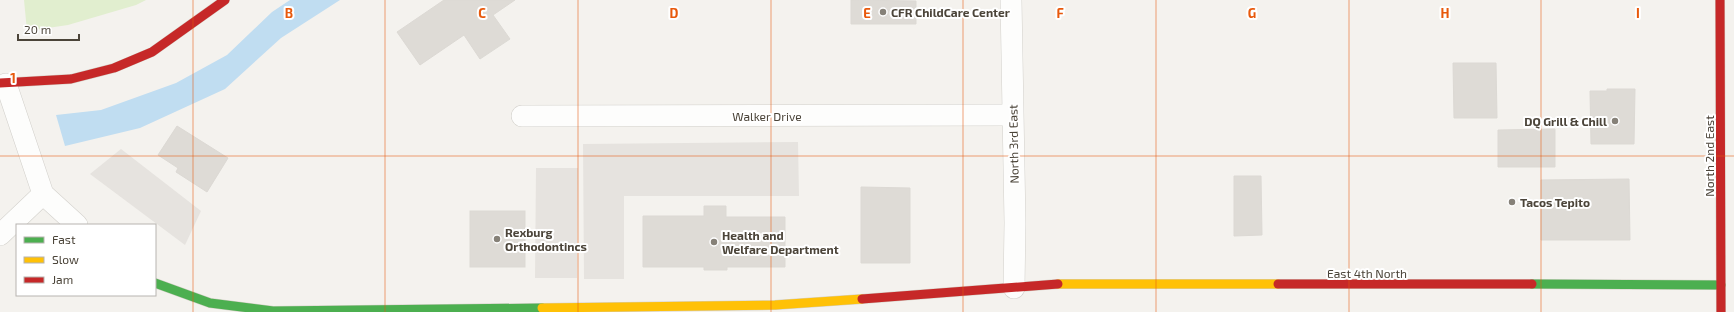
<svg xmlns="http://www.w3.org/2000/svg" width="1734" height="312" viewBox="0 0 1734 312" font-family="'Exo 2',sans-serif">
	<rect width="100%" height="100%" fill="#f4f2ee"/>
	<!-- green -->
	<polygon fill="#e1eecf" points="24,0 146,0 136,5 68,25 27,31"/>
	<!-- parking -->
	<g fill="#e6e3df">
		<polygon points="798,142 799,196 624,196 624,279 584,279 583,144"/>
		<polygon points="121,149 201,211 185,245 90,174"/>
		<polygon points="536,168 578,168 577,278 535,278"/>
	</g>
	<!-- water -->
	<polygon fill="#c0ddf1" points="290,0 340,0 281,38 225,89 140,128 65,146 56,115 101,110 176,83 227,55 272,12"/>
	<!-- building -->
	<g fill="#dedbd6" stroke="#dcd9d4">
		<polygon points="444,0 515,0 493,15 510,39 480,59 464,35 420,65 397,32"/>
		<polygon points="851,0 916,1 916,24 851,24"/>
		<polygon points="1453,63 1496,63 1497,118 1454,118"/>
		<polygon points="1607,89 1635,89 1634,144 1591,144 1590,91 1607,91"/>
		<polygon points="177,126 228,158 207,192 176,172 178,168 158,155"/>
		<polygon points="1555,129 1555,167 1498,167 1498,130"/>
		<polygon points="1234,176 1261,176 1262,235 1234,236"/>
		<polygon points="1629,179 1630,240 1541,240 1541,180"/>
		<polygon points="861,187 910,188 910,263 861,263"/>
		<polygon points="704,206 726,206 726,217 785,217 785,267 727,267 727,270 704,270 704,267 643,267 643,216 704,216"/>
		<rect x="470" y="211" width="55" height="56"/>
	</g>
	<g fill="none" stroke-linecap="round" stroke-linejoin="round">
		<!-- street casing -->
		<g stroke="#d2d0cb" stroke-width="22">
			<g id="street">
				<polyline points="1011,0 1015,223 1014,288"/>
				<polyline points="6,84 43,194 77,225"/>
				<polyline points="522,116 1012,115"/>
				<polyline points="0,235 43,194"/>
			</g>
		</g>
		<!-- fast casing -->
		<g stroke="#d3cfc5" stroke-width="10">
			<g id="fast">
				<polyline points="155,283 210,303 273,311 542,308"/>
				<polyline points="1532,284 1721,285"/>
			</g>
		</g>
		<!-- slow casing -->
		<g stroke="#d3cfc5" stroke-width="10">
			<g id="slow">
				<polyline points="1058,284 1278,284"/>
				<polyline points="542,308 775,305 862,299"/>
			</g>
		</g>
		<!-- jam casing -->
		<g stroke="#d3cfc5" stroke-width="10">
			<g id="jam">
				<polyline points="1720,0 1721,312"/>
				<polyline points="0,83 71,79 114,68 152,52 225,0"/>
				<polyline points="1278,284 1532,284"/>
				<polyline points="862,299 1058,284"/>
			</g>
		</g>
		<!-- street -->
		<use href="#street" stroke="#fdfdfc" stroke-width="21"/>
		<!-- fast -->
		<use href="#fast" stroke="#4caf50" stroke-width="9"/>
		<!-- slow -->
		<use href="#slow" stroke="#ffc107" stroke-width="9"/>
		<!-- jam -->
		<use href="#jam" stroke="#c62828" stroke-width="9"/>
	</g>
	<!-- grid -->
	<path fill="none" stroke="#e8590c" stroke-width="1" stroke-opacity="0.55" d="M193 0V312M385 0V312M578 0V312M771 0V312M963 0V312M1156 0V312M1349 0V312M1541 0V312M0 156H1734"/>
	<!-- markers -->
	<g fill="#868178" stroke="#fff" stroke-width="1.5">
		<circle cx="883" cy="12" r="4"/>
		<circle cx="1615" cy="121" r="4"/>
		<circle cx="1512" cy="202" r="4"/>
		<circle cx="497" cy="239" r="4"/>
		<circle cx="714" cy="242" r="4"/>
	</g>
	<g text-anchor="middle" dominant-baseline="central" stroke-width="4" stroke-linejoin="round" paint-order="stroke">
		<!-- poi labels -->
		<g font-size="12" font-weight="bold" fill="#4b4439" stroke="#fff" text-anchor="start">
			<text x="891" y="12">CFR ChildCare Center</text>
			<text x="1607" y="121" text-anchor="end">DQ Grill &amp; Chill</text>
			<text x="1520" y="202">Tacos Tepito</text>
			<text x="505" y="232">Rexburg<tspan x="505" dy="14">Orthodontincs</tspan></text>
			<text x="722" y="235">Health and<tspan x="722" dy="14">Welfare Department</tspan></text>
		</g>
		<!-- street labels -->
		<g font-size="12" fill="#4b4439" stroke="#fff">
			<text x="767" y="116">Walker Drive</text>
			<text transform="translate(1013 144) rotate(-91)">North 3rd East</text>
			<text transform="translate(1709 156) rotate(-90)">North 2nd East</text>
			<text x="1367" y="273">East 4th North</text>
		</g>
	</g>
	<g font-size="13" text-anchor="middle" font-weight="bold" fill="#e8590c" stroke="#fff" stroke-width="4" stroke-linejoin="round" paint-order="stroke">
		<text x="289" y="18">B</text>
		<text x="482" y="18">C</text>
		<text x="674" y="18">D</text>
		<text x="867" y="18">E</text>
		<text x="1060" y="18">F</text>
		<text x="1252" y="18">G</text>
		<text x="1445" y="18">H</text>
		<text x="1638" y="18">I</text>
		<text x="13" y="83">1</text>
	</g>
	<!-- legend -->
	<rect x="16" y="224" width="140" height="72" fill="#ffffff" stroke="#b7b4b0"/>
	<rect x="24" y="237" width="20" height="6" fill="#4caf50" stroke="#b7b4b0"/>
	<text x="52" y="244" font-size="12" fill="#4b4439">Fast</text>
	<rect x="24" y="257" width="20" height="6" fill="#ffc107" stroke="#b7b4b0"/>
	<text x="52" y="264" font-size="12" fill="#4b4439">Slow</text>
	<rect x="24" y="277" width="20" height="6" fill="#c62828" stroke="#b7b4b0"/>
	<text x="52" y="284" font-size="12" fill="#4b4439">Jam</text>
	<!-- scale -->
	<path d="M18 34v6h61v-6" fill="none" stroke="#4b4439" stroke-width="2"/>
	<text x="24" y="34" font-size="12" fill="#4b4439" stroke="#ffffff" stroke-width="3" paint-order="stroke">20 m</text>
</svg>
